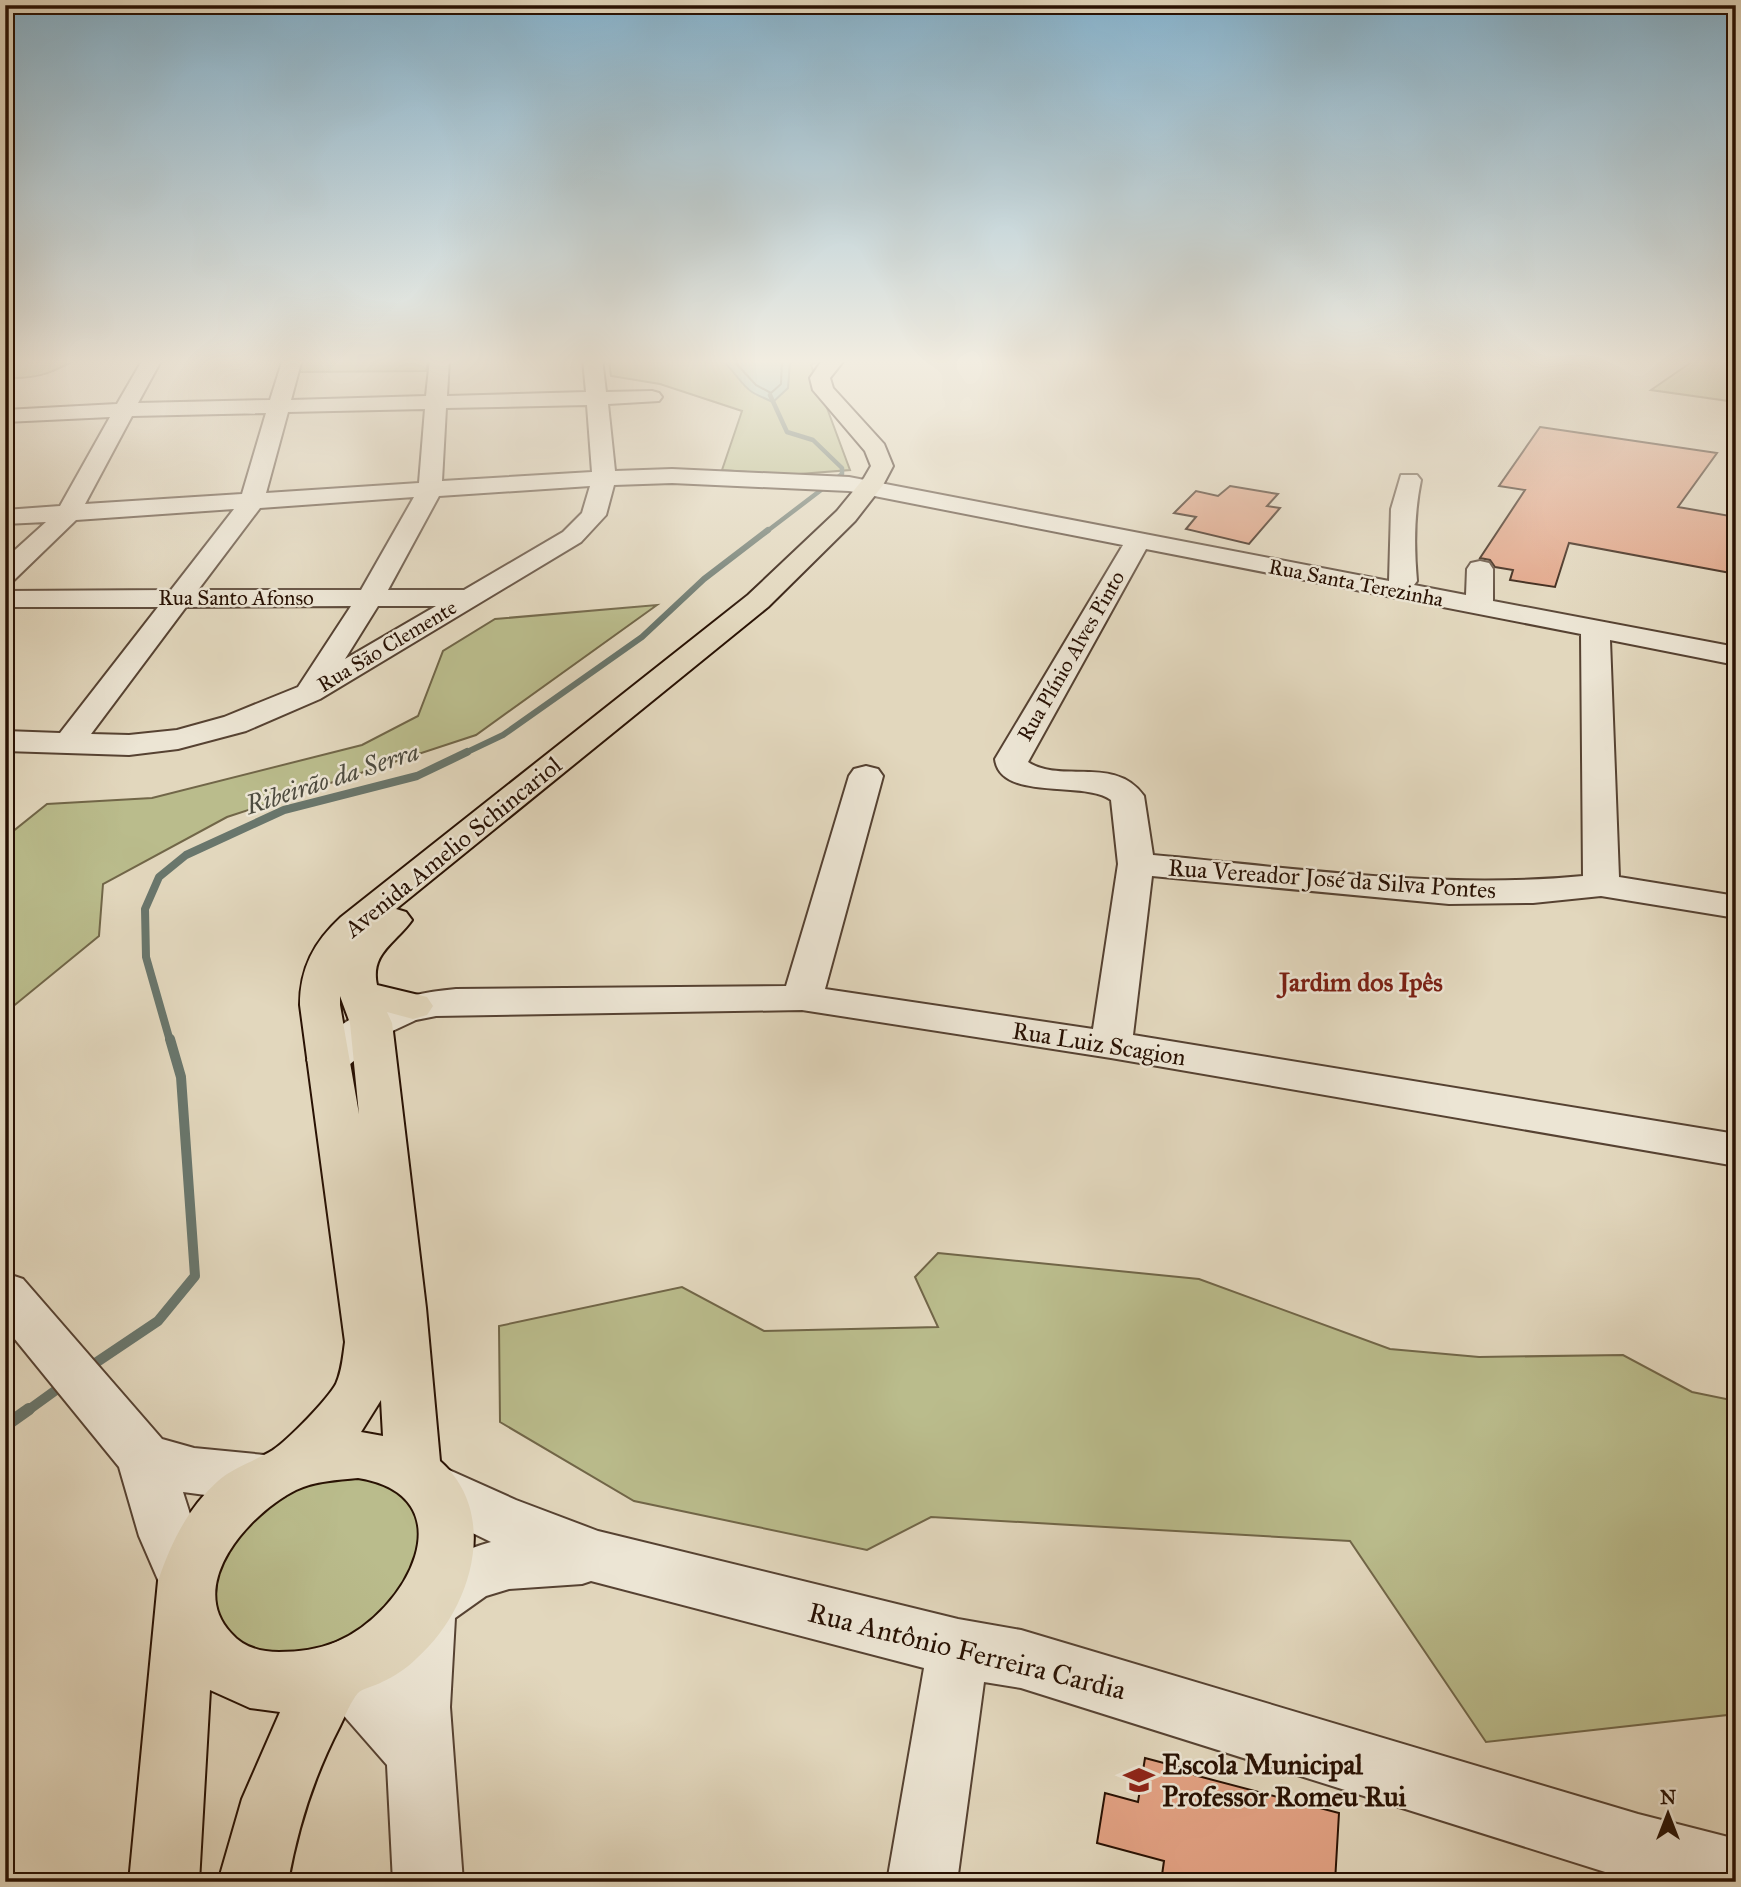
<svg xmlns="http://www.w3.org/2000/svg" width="1741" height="1887" viewBox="0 0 1741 1887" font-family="'IM FELL Great Primer',serif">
	<rect width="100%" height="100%" fill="#e2d7bd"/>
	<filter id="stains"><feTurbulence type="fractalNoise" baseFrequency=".00286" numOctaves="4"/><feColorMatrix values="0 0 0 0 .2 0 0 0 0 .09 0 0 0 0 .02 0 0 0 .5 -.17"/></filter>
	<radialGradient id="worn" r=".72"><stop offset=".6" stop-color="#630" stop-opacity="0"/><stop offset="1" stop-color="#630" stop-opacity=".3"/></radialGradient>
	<!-- green -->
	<g fill="#babc8c" stroke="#716648" stroke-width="2">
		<path d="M5 359H77C53 372 41 378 13 378L7 369 5 370Z"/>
		<polygon points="301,359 429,359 426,371 296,372"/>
		<polygon points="609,359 820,359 811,365 850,470 786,475 722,470 742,411 660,384 611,376"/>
		<polygon points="1696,359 1736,359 1736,402 1651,390"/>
		<polygon points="657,605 476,735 227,817 103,884 99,936 5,1013 5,834 12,832 47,804 152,798 362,745 418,716 443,651 495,619"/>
		<polygon points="938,1253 1199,1279 1390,1349 1479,1357 1623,1355 1692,1392 1736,1401 1736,1714 1486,1742 1350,1541 931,1517 867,1550 634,1501 500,1422 499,1326 682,1287 764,1331 938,1327 915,1277"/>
		<polygon points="348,1473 390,1485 418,1513 423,1533 402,1600 335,1651 255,1656 218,1631 209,1568 274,1492"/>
	</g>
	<!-- water -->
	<path fill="#95bab2" stroke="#69766c" stroke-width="2" d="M720 359H782L790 362 788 388 773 402C767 399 758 396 752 392 739 383 733 368 720 359Z"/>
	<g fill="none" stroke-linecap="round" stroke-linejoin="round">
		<!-- shore -->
		<polyline stroke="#5e665a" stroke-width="2" points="732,359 756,385 771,393 781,384 782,359"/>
		<!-- stream-far4 -->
		<polyline stroke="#69766c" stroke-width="4.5" points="766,532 842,474 842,468 813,440 787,432 770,395"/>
		<!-- stream-far3 -->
		<polyline stroke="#69766c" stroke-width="6" points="463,754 503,735 642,637 704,579 768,530"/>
		<!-- stream-far2 -->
		<polyline stroke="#69766c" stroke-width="8" points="170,1041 146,957 145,909 159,877 186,855 284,810 417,776 467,752"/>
		<!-- stream-far1 -->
		<g stroke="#69766c" stroke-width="10">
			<polyline points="88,1368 158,1321 195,1276 181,1077 170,1039"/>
			<polyline points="27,1411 63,1385"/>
		</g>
		<!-- stream -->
		<polyline stroke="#69766c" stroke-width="12" points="5,1426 29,1409"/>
	</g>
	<!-- building -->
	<g fill="#e3a284" stroke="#281103" stroke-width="2">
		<polygon points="1540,427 1717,453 1678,507 1736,517 1736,574 1569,543 1555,587 1510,580 1513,570 1495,567 1490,560 1480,558 1525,490 1499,486"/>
		<polygon points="1230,486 1278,494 1267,506 1280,508 1249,544 1186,529 1196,517 1174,513 1196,491 1218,496"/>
		<polygon points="1145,1758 1194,1771 1194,1775 1339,1813 1335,1882 1161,1882 1164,1861 1097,1843 1105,1793 1138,1802"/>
	</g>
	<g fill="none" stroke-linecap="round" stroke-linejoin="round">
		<!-- minor casing -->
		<g stroke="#564232" stroke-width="4">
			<g id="minor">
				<path d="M143 359H162L138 403 270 400 283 359H302L291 400 426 396 430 359H449L447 396 586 392 583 359H602L606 392 652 391 659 393 662 397 659 401 608 404 615 471 672 469 849 477 1389 581 1391 509 1401 475H1417L1421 480C1414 514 1414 546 1417 581L1414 585 1466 595 1467 569 1471 563 1480 561 1489 563 1493 569V601L1736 647V665L1610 640 1619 877 1736 896V918L1601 896 1533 903 1449 904 1152 876 1133 1035 1736 1134V1166L1111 1058 802 1010 436 1016 416 1020 386 1034 343 1070 328 1074 313 1070 307 1060C338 1011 402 994 456 989L786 986 849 776 854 769 866 766 878 769 883 776 825 989 1093 1029 1118 864 1111 800C1085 780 1000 802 995 759L1123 545 849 491 672 483 614 485 606 515 581 542 320 699 246 731 178 749 129 755 5 751V731L60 733 158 607H5V591L171 590 234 509 76 520 14 580 5 582V559L46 522 5 524V510L60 506 110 417 5 422V410L117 404ZM587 405 592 472 442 481 446 408ZM425 409 419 483 266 493 288 412ZM266 413 242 494 85 504 132 416ZM590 486 582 513 563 532 464 590H388L439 496ZM414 497 361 590H198L260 508ZM1146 549 1581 634 1583 876C1439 890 1295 868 1153 855L1144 796C1116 755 1061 784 1028 762ZM351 606 298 687 224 717 177 730 129 735 91 734 186 607ZM378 606H436L345 659Z"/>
				<polygon points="5,1273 23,1279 162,1439 194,1448 265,1455 285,1462 293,1479 285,1496 265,1503 183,1492 197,1536 216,1577 207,1596 186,1604 165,1596 139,1536 119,1467 5,1327"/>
				<path d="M429 1461 516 1500 598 1531 958 1619 1021 1630 1638 1814 1736 1839V1882H1637L1021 1688 984 1682 957 1882H887L924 1668 591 1581 582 1584 509 1589 486 1596 455 1618 450 1707 463 1882H393L387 1765 331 1701 322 1690 313 1669 322 1648 344 1639 366 1648 388 1673C390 1646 390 1612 404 1587 416 1567 470 1548 491 1542L409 1502 401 1485 409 1468Z"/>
			</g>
		</g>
		<!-- major casing -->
		<g stroke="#281103" stroke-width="4">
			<path id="major" d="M823 359H845L830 378 833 388 884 444 893 466 883 485 855 521 768 607 396 909 406 912 412 920C396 943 370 953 377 985L427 997 433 1006 427 1015 413 1019 387 1012 392 1023 426 1308 440 1461C501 1514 471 1611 417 1658 407 1668 395 1676 382 1682 375 1686 363 1688 358 1693 351 1701 345 1716 340 1726 314 1776 298 1826 288 1882H218L242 1799 280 1712 250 1708 210 1690 199 1882H129L158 1581C171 1543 187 1509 218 1481 234 1467 255 1461 273 1450 289 1439 327 1400 336 1384 342 1371 343 1356 345 1342L300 1005C300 968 314 942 341 917L748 595 837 511 864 478 871 466 865 451 813 390 810 378ZM340 996 350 1023 359 1114 340 1005ZM381 1400 383 1436 361 1432ZM358 1478C469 1496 407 1613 336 1642 319 1649 298 1652 279 1652 260 1652 243 1647 231 1633 185 1584 250 1513 296 1490 315 1481 337 1480 358 1478Z"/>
		</g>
		<!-- minor -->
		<use href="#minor" fill="#ece5d4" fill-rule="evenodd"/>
		<!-- major -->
		<use href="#major" fill="#e2d7bd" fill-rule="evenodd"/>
	</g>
	<!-- sky -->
	<linearGradient id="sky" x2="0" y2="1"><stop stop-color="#87b6d2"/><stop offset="0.58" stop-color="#f2ede1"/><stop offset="1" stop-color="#f2ede1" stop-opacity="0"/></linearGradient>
	<rect width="1741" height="623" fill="url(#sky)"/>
	<!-- icons -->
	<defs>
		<g id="school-bare" transform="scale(2.415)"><path d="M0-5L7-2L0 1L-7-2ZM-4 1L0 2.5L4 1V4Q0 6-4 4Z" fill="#8f2418" stroke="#ece5d4" stroke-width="2.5" paint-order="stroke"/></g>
	</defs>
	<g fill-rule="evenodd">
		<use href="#school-bare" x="1139" y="1780"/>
	</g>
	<g text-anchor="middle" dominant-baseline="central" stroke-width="5" stroke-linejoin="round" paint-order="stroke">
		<!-- far-street labels -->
		<g font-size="21" fill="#281103" stroke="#ece5d4">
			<text transform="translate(1356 583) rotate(11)">Rua Santa Terezinha</text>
			<text x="236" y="598">Rua Santo Afonso</text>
			<text transform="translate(387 646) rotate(-31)">Rua São Clemente</text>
			<text transform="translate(1071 656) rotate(-60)">Rua Plínio Alves Pinto</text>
		</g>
		<!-- street labels -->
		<g font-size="24" fill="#281103" stroke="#ece5d4">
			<text transform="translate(453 847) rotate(-39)">Avenida Amelio Schincariol</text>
			<text transform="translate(1332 879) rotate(4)">Rua Vereador José da Silva Pontes</text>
			<text transform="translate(1099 1044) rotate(9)">Rua Luiz Scagion</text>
		</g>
		<!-- water labels -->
		<g font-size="26" font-style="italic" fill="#4e4c40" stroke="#ece5d4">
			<text transform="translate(332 778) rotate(-18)">Ribeirão da Serra</text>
		</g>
		<!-- neighbourhood labels -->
		<g font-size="26" font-weight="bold" fill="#7a1f14" stroke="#ece5d4">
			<text x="1361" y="982">Jardim dos Ipês</text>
		</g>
		<!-- near-street labels -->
		<g font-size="28" fill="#281103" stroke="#ece5d4">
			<text transform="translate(967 1651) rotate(14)">Rua Antônio Ferreira Cardia</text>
		</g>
		<!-- near-poi labels -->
		<g font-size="28" font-weight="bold" fill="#281103" stroke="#ece5d4" text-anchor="start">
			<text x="1162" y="1764">Escola Municipal<tspan x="1162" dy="32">Professor Romeu Rui</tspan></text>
		</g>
	</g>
	<!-- margin -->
	<rect width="1741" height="1887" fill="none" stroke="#e2d7bd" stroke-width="28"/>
	<rect x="7" y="7" width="1727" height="1873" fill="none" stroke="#281103" stroke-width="3.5"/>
	<rect x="14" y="14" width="1713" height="1859" fill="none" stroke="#281103" stroke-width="2"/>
	<!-- north arrow -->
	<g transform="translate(1668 1814)" stroke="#ece5d4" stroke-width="5" paint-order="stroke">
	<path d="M0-5L12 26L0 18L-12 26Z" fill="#281103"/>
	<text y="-10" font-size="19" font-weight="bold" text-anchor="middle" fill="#281103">N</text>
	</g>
	<rect width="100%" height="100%" filter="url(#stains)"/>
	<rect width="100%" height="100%" fill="url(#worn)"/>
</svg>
